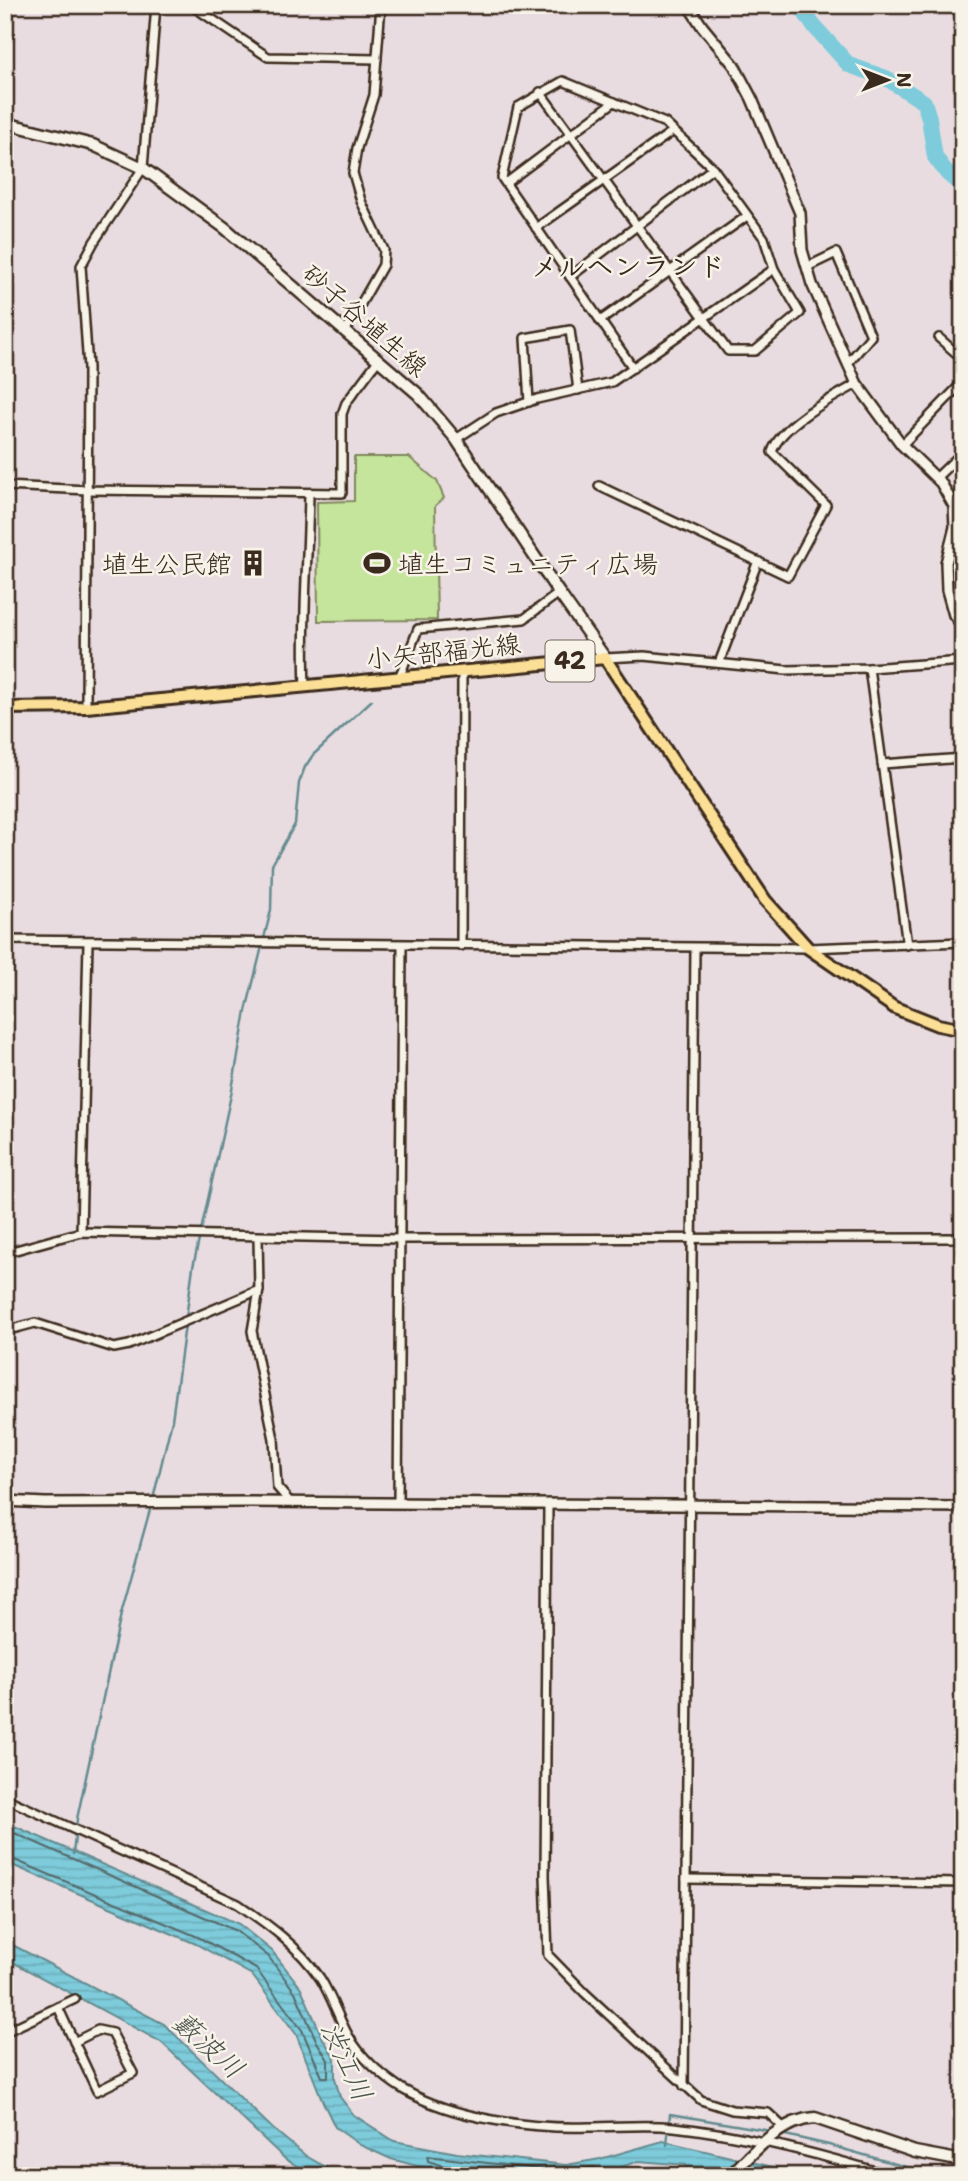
<svg xmlns="http://www.w3.org/2000/svg" width="968" height="2181" viewBox="0 0 968 2181" font-family="'Shantell Sans','Klee One',sans-serif">
	<defs>
		<pattern id="water-rules" width="6" height="5" patternUnits="userSpaceOnUse" patternTransform="scale(1.75)"><rect width="6" height="5" fill="#7dcbdb"/><path d="M0 2.5h6" fill="none" stroke="#6daebc"/></pattern>
	</defs>
	<rect width="100%" height="100%" fill="#e9dce0"/>
	<filter id="ink" filterUnits="userSpaceOnUse"><feTurbulence type="fractalNoise" baseFrequency=".0143" numOctaves="2"/><feDisplacementMap in="SourceGraphic" scale="14" xChannelSelector="R" yChannelSelector="G"/><feConvolveMatrix kernelMatrix="1 2 1 2 8 2 1 2 1" color-interpolation-filters="sRGB"/></filter>
	<g filter="url(#ink)">
		<!-- pitch -->
		<polygon fill="#c5e49c" stroke="#80875d" stroke-width="2" points="354,457 409,457 437,481 444,498 435,506 437,620 318,621 317,502 354,501"/>
		<!-- water -->
		<g fill="url(#water-rules)" stroke="#638b8f" stroke-width="2">
			<polygon points="5,1822 239,1924 272,1951 301,1988 323,2039 335,2058 335,2078 340,2097 354,2115 394,2141 457,2153 566,2165 600,2159 663,2141 811,2176 686,2176 686,2165 639,2161 594,2176 455,2176 391,2159 360,2145 335,2127 323,2102 296,2034 252,1975 196,1944 5,1862"/>
			<polygon points="5,1941 164,2024 273,2129 306,2156 341,2176 314,2176 285,2159 161,2042 5,1958"/>
		</g>
		<g fill="none" stroke-linecap="round" stroke-linejoin="round">
			<!-- shore -->
			<g stroke="#556a6a" stroke-width="2">
				<polyline points="5,1829 236,1931 268,1956 295,1992 317,2042 328,2060 328,2077 322,2077 302,2030 256,1969 198,1937 5,1856"/>
				<polyline points="451,2176 448,2167 428,2161 427,2156 566,2172 594,2167 597,2170 597,2176"/>
			</g>
			<!-- stream -->
			<g stroke="#638b8f" stroke-width="2.5">
				<polyline points="153,1499 172,1420 193,1267 231,1095 246,1011 271,910 272,865 295,824 299,783 305,767 313,755 372,700"/>
				<polyline points="73,1854 77,1819 121,1614 151,1506"/>
				<polyline points="781,2134 829,2145 938,2176"/>
				<polyline points="667,2145 670,2114 771,2131"/>
			</g>
			<!-- river -->
			<polyline stroke="#7dcbdb" stroke-width="16" points="800,5 813,25 849,65 886,78 924,102 929,118 935,157 947,173 963,187"/>
			<!-- minor casing -->
			<g stroke="#3b2a1e" stroke-width="12">
				<g id="minor">
					<polyline points="191,5 268,57 377,59"/>
					<polyline points="540,92 728,351 755,351 800,313 774,269 764,238 713,168 665,123 563,81 518,107 502,178 633,368"/>
					<polyline points="506,183 614,102"/>
					<polyline points="536,228 673,131"/>
					<polyline points="807,267 836,253 871,336 848,363"/>
					<polyline points="570,277 713,168"/>
					<polyline points="600,321 747,216"/>
					<polyline points="346,330 383,265 384,250 361,201 353,173 357,148 374,95 381,5"/>
					<polyline points="939,338 963,359"/>
					<polyline points="529,402 525,338 570,330 578,390"/>
					<polyline points="456,439 496,413 537,399 612,382 774,269"/>
					<polyline points="902,445 963,382"/>
					<polyline points="953,462 963,475"/>
					<polyline points="936,478 963,452"/>
					<polyline points="5,486 88,490 342,493 342,414 346,403 379,359"/>
					<path d="M599 486 788 576 826 505 772 452C781 424 832 398 857 384"/>
					<polyline points="605,658 644,656 786,670 869,668 963,661"/>
					<polyline points="719,663 758,561"/>
					<polyline points="869,668 907,945"/>
					<polyline points="399,678 418,629 524,619 559,593"/>
					<path d="M305 687C302 622 308 558 309 493"/>
					<polyline points="86,707 88,368 81,266 94,242 143,168 156,5"/>
					<polyline points="882,764 963,758"/>
					<polyline points="5,940 808,948 963,942"/>
					<polyline points="461,946 462,672"/>
					<polyline points="81,1232 88,942"/>
					<polyline points="258,1237 259,1290 252,1331 274,1439 277,1487 290,1502"/>
					<polyline points="5,1253 81,1232 399,1239 963,1238"/>
					<polyline points="5,1331 35,1323 114,1348 129,1345 259,1290"/>
					<polyline points="398,1503 402,946"/>
					<polyline points="548,1504 545,1876 548,1955 585,1993 701,2100 732,2110 768,2113 784,2128"/>
					<path d="M5 1798 238 1904C269 1925 298 1946 320 1978 331 1995 338 2017 348 2035 360 2057 383 2077 404 2090 454 2119 532 2129 589 2127 618 2127 645 2124 674 2127 748 2135 820 2154 891 2176"/>
					<polyline points="686,1879 963,1883"/>
					<polyline points="58,2007 97,2091 133,2073 112,2033 98,2030 74,2042"/>
					<polyline points="5,2032 75,1999"/>
					<polyline points="684,2086 695,948"/>
				</g>
			</g>
			<!-- tertiary casing -->
			<g stroke="#3b2a1e" stroke-width="14">
				<g id="tertiary">
					<polyline points="688,5 702,26 734,65 752,99 800,213 802,250 812,284 857,384 902,445 941,483 954,506 955,527 946,563 947,590 954,615 963,626"/>
					<polyline points="5,1501 45,1503 249,1502 963,1507"/>
				</g>
			</g>
			<!-- secondary casing -->
			<g stroke="#3b2a1e" stroke-width="15">
				<g id="secondary">
					<polyline points="5,123 93,145 143,168 225,228 418,394 456,439 559,593 605,658"/>
					<path d="M730 2176C754 2152 779 2120 815 2118L915 2152 963 2161"/>
				</g>
			</g>
			<!-- primary casing -->
			<g stroke="#3b2a1e" stroke-width="16">
				<polyline id="primary" points="5,708 86,707 605,658 765,900 808,948 895,1008 938,1025 963,1030"/>
			</g>
			<!-- minor -->
			<use href="#minor" stroke="#f7f3e8" stroke-width="7"/>
			<!-- tertiary -->
			<use href="#tertiary" stroke="#f7f3e8" stroke-width="9"/>
			<!-- secondary -->
			<use href="#secondary" stroke="#f7f3e8" stroke-width="10"/>
			<!-- primary -->
			<use href="#primary" stroke="#fbdf96" stroke-width="10"/>
		</g>
	</g>
	<!-- icons -->
	<defs>
		<g id="building-bare" transform="scale(2.1)"><path d="M-4-6H4V6H1V3H-1V6H-4ZM-2.5-4.3h1.7v1.8h-1.7ZM.8-4.3h1.7v1.8H.8ZM-2.5-1h1.7V.8h-1.7ZM.8-1h1.7V.8H.8Z" fill="#3b2a1e" stroke="#f7f3e8" stroke-width="2.5" paint-order="stroke"/></g>
		<g id="stadium-bare" transform="scale(2.1)"><path d="M0-5a6.5 5 0 1 0 0 10a6.5 5 0 1 0 0-10ZM-3.5-1.8h7v3.6h-7Z" fill="#3b2a1e" stroke="#f7f3e8" stroke-width="2.5" paint-order="stroke"/></g>
	</defs>
	<g fill-rule="evenodd">
		<use href="#building-bare" x="253" y="563"/>
		<use href="#stadium-bare" x="377" y="563"/>
	</g>
	<g text-anchor="middle" dominant-baseline="central" stroke-width="5" stroke-linejoin="round" paint-order="stroke">
		<!-- shield labels -->
		<rect fill="#f7f3e8" stroke="#73665b" stroke-width="2" x="545.5" y="640.5" width="49" height="41" rx="5"/>
		<g font-size="24" font-weight="bold" fill="#3b2a1e">
			<text x="570" y="661">42</text>
		</g>
		<!-- street labels -->
		<g font-size="26" fill="#3b2a1e" stroke="#f7f3e8">
			<text transform="translate(365 320) rotate(41)">砂子谷埴生線</text>
			<text transform="translate(443 651) rotate(-6)">小矢部福光線</text>
		</g>
		<!-- poi labels -->
		<g font-size="26" fill="#3b2a1e" stroke="#f7f3e8" text-anchor="end">
			<text x="232" y="563">埴生公民館</text>
			<text x="398" y="563" text-anchor="start">埴生コミュニティ広場</text>
		</g>
		<!-- neighbourhood labels -->
		<g font-size="28" font-weight="bold" fill="#3b2a1e" stroke="#f7f3e8">
			<text x="628" y="266">メルヘンランド</text>
		</g>
		<!-- water labels -->
		<g font-size="28" font-style="italic" fill="#4c524d" stroke="#f7f3e8">
			<text transform="translate(209 2045) rotate(42)">藪波川</text>
			<text transform="translate(347 2061) rotate(65)">渋江川</text>
		</g>
	</g>
	<!-- margin -->
	<rect width="968" height="2181" fill="none" stroke="#f7f3e8" stroke-width="28"/>
	<rect x="14" y="14" width="940" height="2153" fill="none" stroke="#3b2a1e" stroke-width="2.5" filter="url(#ink)"/>
	<!-- north arrow -->
	<g transform="translate(887 80) rotate(90)" stroke="#f7f3e8" stroke-width="5" paint-order="stroke">
	<path d="M0-5L12 26L0 18L-12 26Z" fill="#3b2a1e"/>
	<text y="-10" font-size="19" font-weight="bold" text-anchor="middle" fill="#3b2a1e">N</text>
	</g>
</svg>
